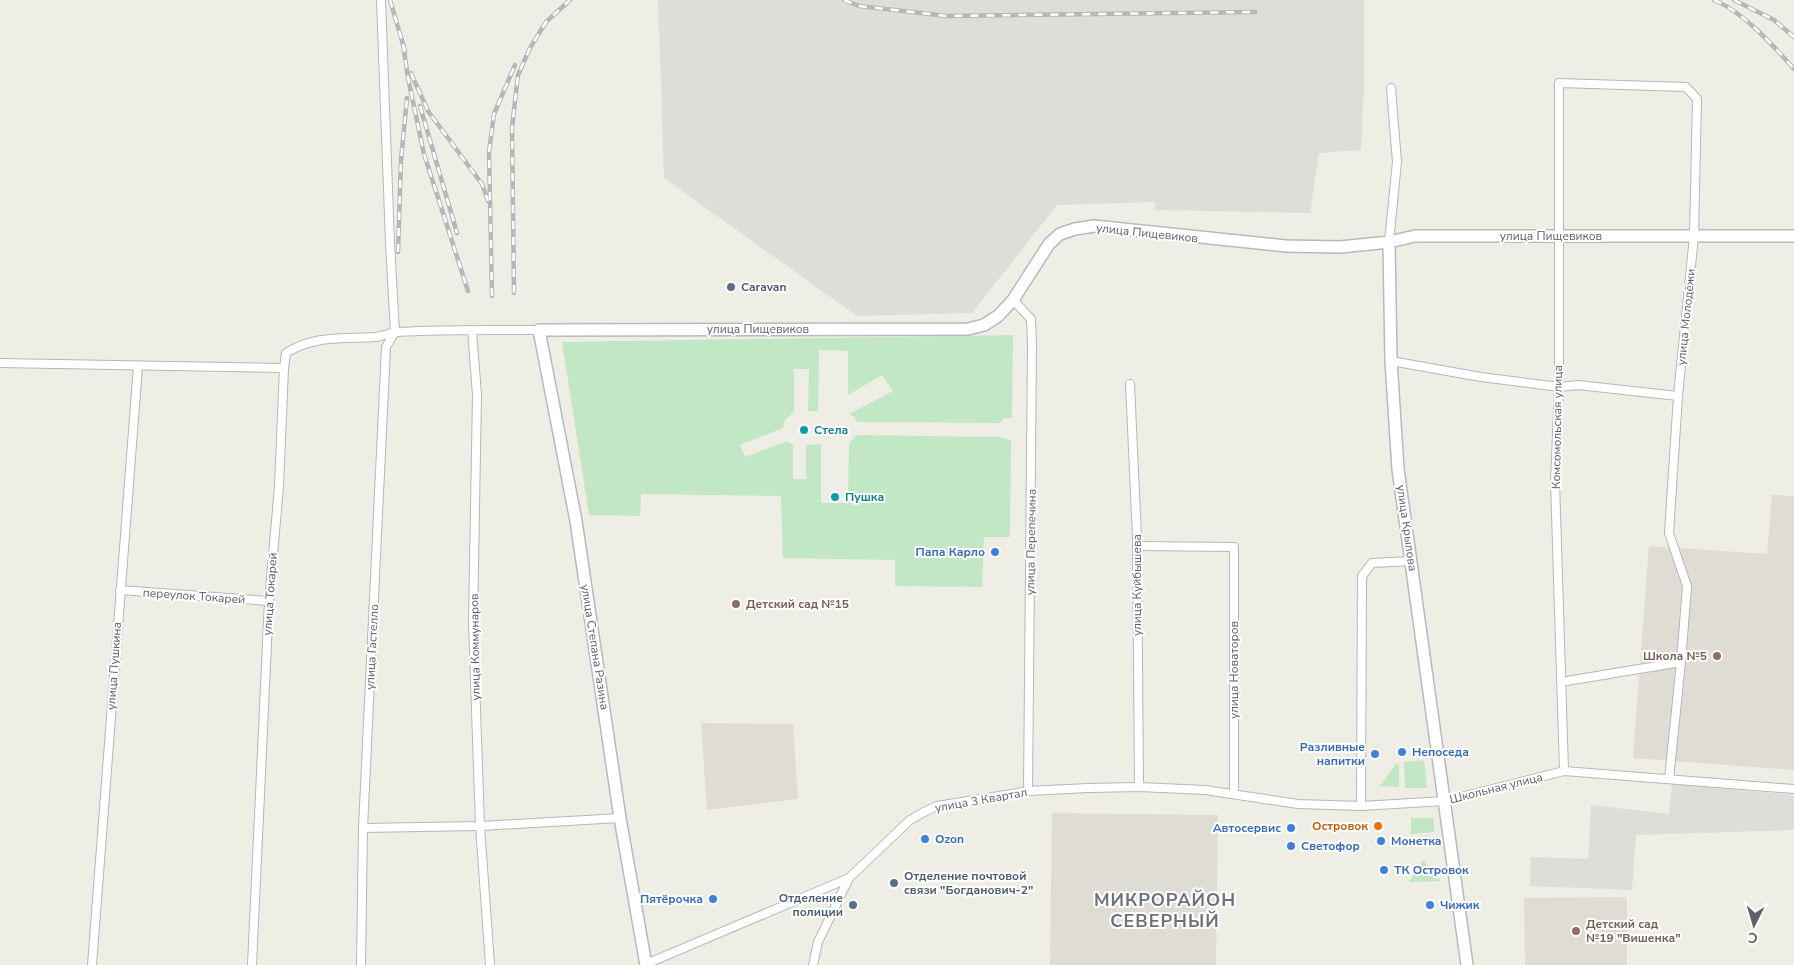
<svg xmlns="http://www.w3.org/2000/svg" width="1794" height="965" viewBox="0 0 1794 965" font-family="'Nunito Sans',sans-serif">
	<rect width="100%" height="100%" fill="#efeee5"/>
	<!-- industrial -->
	<g fill="#deddd7">
		<polygon points="658,0 1364,0 1364,88 1361,150 1319,153 1310,213 1155,210 1155,202 1057,205 972,313 857,316 664,178"/>
		<polygon points="1672,784 1794,795 1794,830 1636,835 1632,890 1530,886 1531,857 1588,859 1591,805 1669,814"/>
	</g>
	<!-- education -->
	<g fill="#dfddd3">
		<polygon points="1772,495 1794,496 1794,770 1633,758 1649,546 1767,554"/>
		<polygon points="701,723 793,724 798,799 707,810"/>
		<polygon points="1052,813 1218,815 1216,965 1050,965"/>
		<polygon points="1627,897 1627,965 1525,965 1524,898"/>
	</g>
	<!-- green -->
	<g fill="#c1e7c5">
		<polygon points="1013,335 1012,418 1004,418 1000,423 857,422 855,417 849,414 893,391 882,375 848,395 848,351 819,350 818,411 808,411 809,369 794,369 794,412 785,420 783,428 740,445 745,457 787,441 793,445 793,479 806,479 806,445 821,444 821,503 848,503 849,444 856,435 1000,437 1011,440 1010,537 984,537 982,587 895,586 895,560 783,558 781,496 641,494 640,516 589,515 562,342"/>
		<polygon points="1424,760 1427,788 1405,788 1404,762"/>
		<polygon points="1399,763 1399,787 1380,786 1395,765"/>
		<polygon points="1411,818 1434,818 1434,832 1411,834"/>
		<polygon points="1423,860 1441,881 1409,882"/>
	</g>
	<g fill="none" stroke-linecap="round" stroke-linejoin="round">
		<!-- street casing -->
		<g stroke="#b5b7bc" stroke-width="10">
			<g id="street">
				<polyline points="381,0 390,243 395,332"/>
				<polyline points="1389,242 1397,162 1391,88"/>
				<polyline points="1013,300 1031,319 1032,345 1028,791"/>
				<polyline points="472,330 477,395 473,622 480,826 490,965"/>
				<polyline points="1391,361 1481,377 1559,387 1578,385 1678,396"/>
				<polyline points="0,363 284,368 279,486 269,601 252,965"/>
				<path d="M284 368 286 353C314 335 343 339 375 337 383 336 390 333 397 332 444 329 492 330 539 330"/>
				<polyline points="1130,384 1137,537 1139,787"/>
				<polyline points="1137,546 1234,547 1234,794"/>
				<polyline points="120,590 269,601"/>
				<polyline points="1561,682 1681,662 1687,586 1669,533 1678,396 1694,236 1697,99 1686,87 1559,83 1559,387 1555,481 1564,771"/>
				<polyline points="1669,779 1681,662"/>
				<polyline points="1361,806 1362,576 1372,563 1412,561"/>
				<polyline points="363,828 480,826 620,818"/>
				<polyline points="646,964 849,878 910,820 924,812 937,806 999,796 1028,791 1088,788 1139,787 1205,790 1298,804 1361,806 1445,801 1564,771 1794,789"/>
				<polyline points="92,965 138,366"/>
				<polyline points="361,965 363,828 386,347 395,332"/>
				<polyline points="813,965 818,942 849,878"/>
			</g>
		</g>
		<!-- secondary casing -->
		<g stroke="#b6b9bf" stroke-width="14">
			<g id="secondary">
				<polyline points="1389,242 1391,361 1398,469 1467,965"/>
				<polyline points="646,965 620,818 576,521 539,330 968,329 984,325 998,316 1013,300 1049,244 1060,234 1075,229 1094,226 1286,246 1340,247 1389,242 1415,236 1794,236"/>
			</g>
		</g>
		<!-- street -->
		<use href="#street" stroke="#fff" stroke-width="8"/>
		<!-- secondary -->
		<use href="#secondary" stroke="#fff" stroke-width="11"/>
		<!-- rail casing -->
		<g stroke="#b6b7b7" stroke-width="4.5">
			<g id="rail">
				<polyline points="390,0 405,51"/>
				<polyline points="844,0 859,6 947,16 1255,12"/>
				<path d="M1714 0C1743 12 1773 45 1794 69"/>
				<polyline points="1734,0 1774,20 1794,37"/>
				<polyline points="403,44 408,78 424,154 468,291"/>
				<polyline points="411,73 428,111 482,184 488,201"/>
				<polyline points="420,106 457,233"/>
				<polyline points="398,252 401,160 407,98"/>
				<polyline points="514,293 512,128 518,75 530,48 546,22 570,0"/>
				<polyline points="492,296 489,152 494,114 515,65"/>
			</g>
		</g>
		<!-- rail -->
		<use href="#rail" stroke="#fff" stroke-width="2.5" stroke-dasharray="8" stroke-linecap="butt"/>
	</g>
	<!-- markers -->
	<g fill="#5c6f8a" stroke="#fff" stroke-width="2">
		<circle cx="731" cy="287" r="5"/>
		<circle cx="894" cy="883" r="5"/>
		<circle cx="853" cy="905" r="5"/>
	</g>
	<g fill="#0f9aa8" stroke="#fff" stroke-width="2">
		<circle cx="804" cy="430" r="5"/>
		<circle cx="835" cy="497" r="5"/>
	</g>
	<g fill="#3f7fe0" stroke="#fff" stroke-width="2">
		<circle cx="995" cy="552" r="5"/>
		<circle cx="1402" cy="752" r="5"/>
		<circle cx="1375" cy="754" r="5"/>
		<circle cx="1291" cy="828" r="5"/>
		<circle cx="925" cy="839" r="5"/>
		<circle cx="1381" cy="841" r="5"/>
		<circle cx="1291" cy="846" r="5"/>
		<circle cx="1384" cy="870" r="5"/>
		<circle cx="713" cy="899" r="5"/>
		<circle cx="1430" cy="905" r="5"/>
	</g>
	<g fill="#8d6e63" stroke="#fff" stroke-width="2">
		<circle cx="736" cy="604" r="5"/>
		<circle cx="1717" cy="656" r="5"/>
		<circle cx="1576" cy="931" r="5"/>
	</g>
	<circle fill="#e8710a" stroke="#fff" stroke-width="2" cx="1378" cy="826" r="5"/>
	<g text-anchor="middle" dominant-baseline="central" stroke-width="4" stroke-linejoin="round" paint-order="stroke">
		<!-- street labels -->
		<g font-size="12" fill="#5d6066" stroke="#fff">
			<text transform="translate(1147 233) rotate(6)">улица Пищевиков</text>
			<text x="1551" y="236">улица Пищевиков</text>
			<text transform="translate(1686 317) rotate(-84)">улица Молодёжи</text>
			<text x="758" y="329">улица Пищевиков</text>
			<text transform="translate(1557 427) rotate(-89)">Комсомольская улица</text>
			<text transform="translate(1407 528) rotate(82)">улица Крылова</text>
			<text transform="translate(1031 542) rotate(-89)">улица Перепечина</text>
			<text transform="translate(1137 585) rotate(-90)">улица Куйбышева</text>
			<text transform="translate(270 594) rotate(-86)">улица Токарей</text>
			<text transform="translate(194 596) rotate(4)">переулок Токарей</text>
			<text transform="translate(372 647) rotate(-87)">улица Гастелло</text>
			<text transform="translate(475 647) rotate(-91)">улица Коммунаров</text>
			<text transform="translate(595 647) rotate(81)">улица Степана Разина</text>
			<text transform="translate(114 666) rotate(-86)">улица Пушкина</text>
			<text transform="translate(1234 670) rotate(-90)">улица Новаторов</text>
			<text transform="translate(1496 788) rotate(-14)">Школьная улица</text>
			<text transform="translate(981 800) rotate(-10)">улица 3 Квартал</text>
		</g>
		<!-- service labels -->
		<g font-size="12" font-weight="bold" fill="#4e5e75" stroke="#fff" text-anchor="start">
			<text x="741" y="287">Caravan</text>
			<text x="904" y="876">Отделение почтовой<tspan x="904" dy="14">связи "Богданович-2"</tspan></text>
			<text x="843" y="898" text-anchor="end">Отделение<tspan x="843" dy="14">полиции</tspan></text>
		</g>
		<!-- culture labels -->
		<g font-size="12" font-weight="bold" fill="#0d838f" stroke="#fff" text-anchor="start">
			<text x="814" y="430">Стела</text>
			<text x="845" y="497">Пушка</text>
		</g>
		<!-- shop labels -->
		<g font-size="12" font-weight="bold" fill="#366cbe" stroke="#fff" text-anchor="start">
			<text x="985" y="552" text-anchor="end">Папа Карло</text>
			<text x="1365" y="747" text-anchor="end">Разливные<tspan x="1365" dy="14">напитки</tspan></text>
			<text x="1412" y="752">Непоседа</text>
			<text x="1281" y="828" text-anchor="end">Автосервис</text>
			<text x="935" y="839">Ozon</text>
			<text x="1391" y="841">Монетка</text>
			<text x="1301" y="846">Светофор</text>
			<text x="1394" y="870">ТК Островок</text>
			<text x="703" y="899" text-anchor="end">Пятёрочка</text>
			<text x="1440" y="905">Чижик</text>
		</g>
		<!-- education labels -->
		<g font-size="12" font-weight="bold" fill="#785e54" stroke="#fff" text-anchor="start">
			<text x="746" y="604">Детский сад №15</text>
			<text x="1707" y="656" text-anchor="end">Школа №5</text>
			<text x="1586" y="924">Детский сад<tspan x="1586" dy="14">№19 "Вишенка"</tspan></text>
		</g>
		<!-- food labels -->
		<g font-size="12" font-weight="bold" fill="#c56008" stroke="#fff" text-anchor="end">
			<text x="1368" y="826">Островок</text>
		</g>
		<!-- district labels -->
		<g font-size="18" font-weight="bold" letter-spacing="1" fill="#6d7178" stroke="#fff">
			<text x="1165" y="900">МИКРОРАЙОН<tspan x="1165" dy="21">СЕВЕРНЫЙ</tspan></text>
		</g>
	</g>
	<!-- north arrow -->
	<g transform="translate(1754 925) rotate(185)" stroke="#ffffff" stroke-width="4" paint-order="stroke">
	<path d="M0-4L9 19L0 12L-9 19Z" fill="#5d6066"/>
	<text y="-8" font-size="14" font-weight="bold" text-anchor="middle" fill="#5d6066">С</text>
	</g>
</svg>
